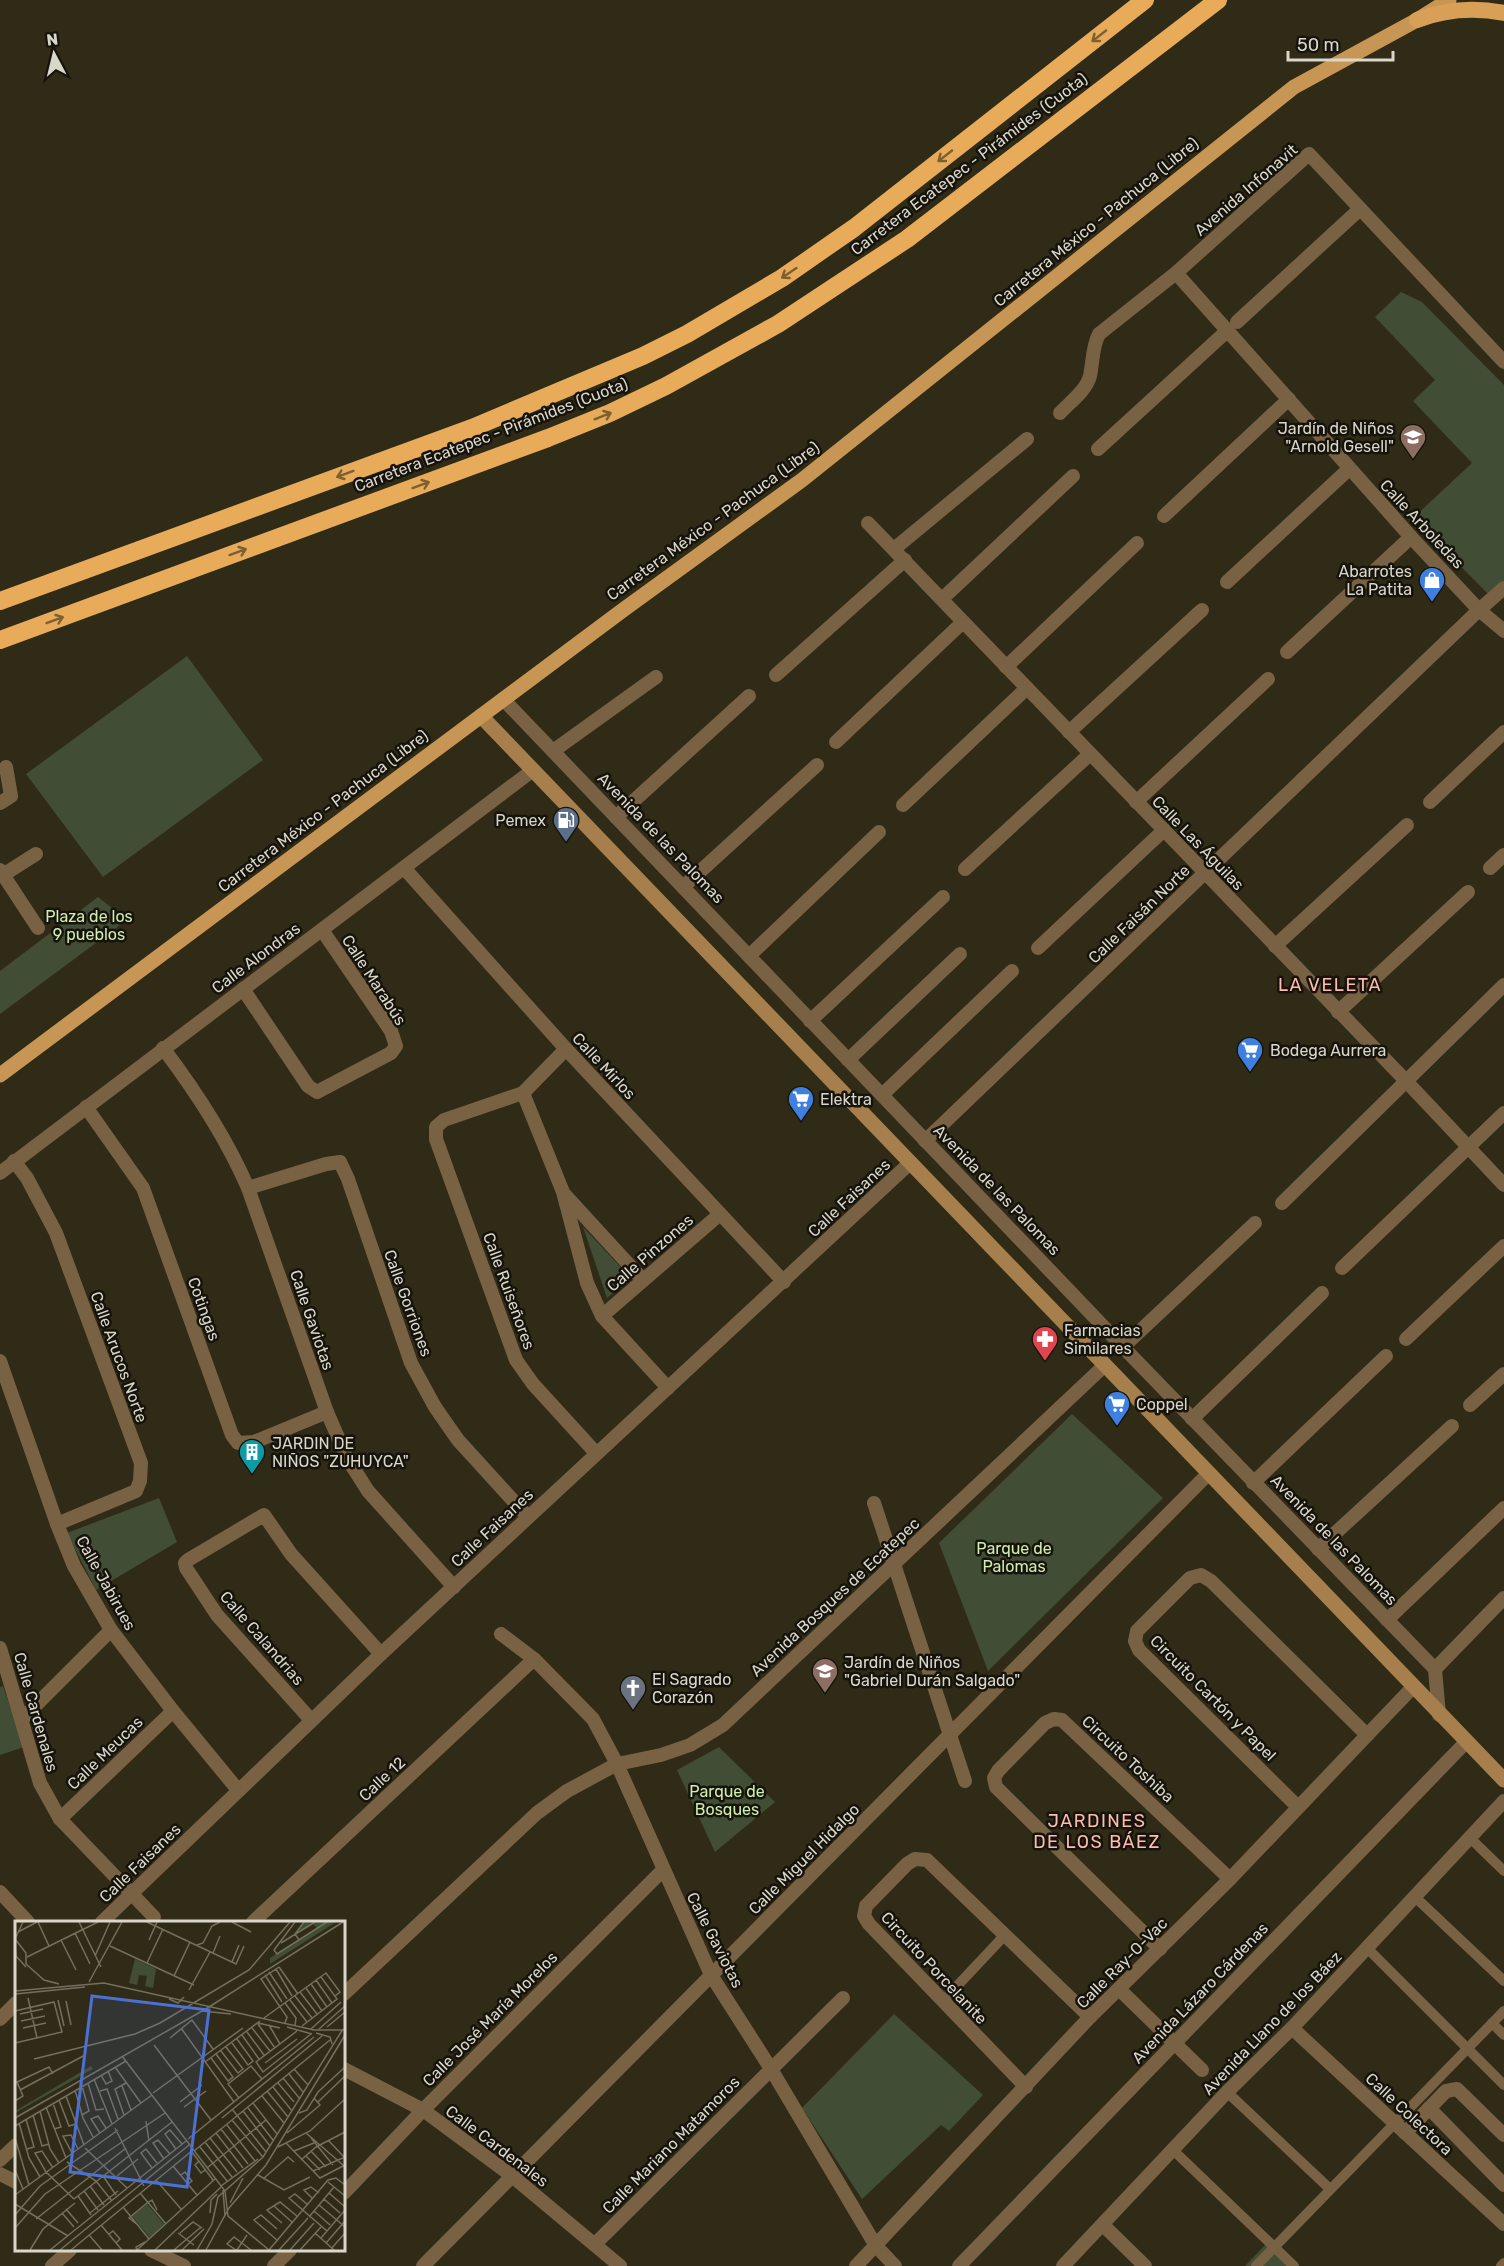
<svg xmlns="http://www.w3.org/2000/svg" width="1504" height="2266" viewBox="0 0 1504 2266" font-family="Rubik,sans-serif">
	<rect width="100%" height="100%" fill="#302b17"/>
	<!-- green -->
	<g fill="#414d34">
		<polygon points="1401,292 1422,302 1504,385 1504,587 1492,598 1413,518 1472,463 1413,401 1435,380 1375,317"/>
		<polygon points="187,656 263,760 103,877 26,774"/>
		<polygon points="98,897 127,920 0,1014 0,971"/>
		<polygon points="583,1227 631,1278 607,1298"/>
		<polygon points="1072,1414 1163,1498 988,1671 939,1543"/>
		<polygon points="159,1498 177,1542 96,1590 67,1533"/>
		<polygon points="3,1686 24,1747 0,1755 0,1687"/>
		<polygon points="719,1747 775,1802 715,1852 677,1770"/>
		<polygon points="894,2014 983,2095 949,2131 941,2125 862,2199 802,2108"/>
		<polygon points="1266,2244 1288,2266 1245,2266"/>
	</g>
	<g fill="none" stroke-linecap="round" stroke-linejoin="round">
		<!-- pedestrian -->
		<g stroke="#796143" stroke-width="10">
			<polyline points="1469,1837 1504,1871"/>
			<polyline points="1414,1896 1504,1981"/>
			<polyline points="1367,1948 1504,2085"/>
			<polyline points="942,2002 1005,1935"/>
			<polyline points="1492,2023 1504,2035"/>
			<polyline points="1227,2092 1330,2189"/>
			<polyline points="1173,2150 1294,2266"/>
			<polyline points="1256,2266 1504,2011"/>
			<polyline points="1501,2266 1504,2263"/>
		</g>
		<!-- minor -->
		<g stroke="#796143" stroke-width="14">
			<polyline points="1176,273 1411,537 1479,610 1504,631"/>
			<polyline points="1237,322 1360,209"/>
			<path d="M1060 413C1070 402 1086 391 1090 376 1093 362 1092 347 1099 334L1176 273 1309 154 1504 362"/>
			<polyline points="1098,449 1227,331"/>
			<polyline points="1164,516 1289,399"/>
			<polyline points="868,523 1407,1082 1504,1185"/>
			<polyline points="894,549 1027,439"/>
			<polyline points="1227,582 1349,469"/>
			<polyline points="942,599 1073,476"/>
			<polyline points="1287,652 1411,537"/>
			<polyline points="1006,667 1137,543"/>
			<polyline points="776,675 905,560"/>
			<polyline points="503,699 1123,1347 1435,1669 1439,1715"/>
			<polyline points="1069,732 1202,610"/>
			<polyline points="836,742 963,622"/>
			<polyline points="553,751 656,677"/>
			<polyline points="1136,802 1268,679"/>
			<polyline points="1430,802 1504,732"/>
			<polyline points="0,803 11,796 6,767"/>
			<polyline points="903,805 1027,688"/>
			<polyline points="616,817 749,696"/>
			<polyline points="404,868 566,1049 784,1282"/>
			<polyline points="1490,868 1504,855"/>
			<polyline points="965,869 1090,754"/>
			<polyline points="0,870 38,928"/>
			<polyline points="3,875 36,854"/>
			<polyline points="683,887 817,765"/>
			<polyline points="1275,946 1407,825"/>
			<polyline points="1038,948 1164,830"/>
			<polyline points="749,956 879,832"/>
			<polyline points="243,989 308,1086 317,1092 391,1053 396,1046 391,1031 322,930"/>
			<polyline points="1338,1012 1468,892"/>
			<polyline points="810,1021 943,897"/>
			<path d="M163 1048C197 1093 226 1137 248 1188L327 1412 347 1458 368 1491 454 1587"/>
			<polyline points="566,1049 523,1093 444,1120 436,1127 436,1139 516,1360 533,1384 596,1453"/>
			<polyline points="848,1060 960,954"/>
			<polyline points="523,1093 563,1192 587,1283 602,1316 668,1388"/>
			<polyline points="882,1095 1012,971"/>
			<polyline points="86,1107 143,1188 232,1435 238,1443 254,1442 327,1412"/>
			<polyline points="925,1141 1479,610 1504,588"/>
			<polyline points="14,1161 27,1178 56,1233 141,1463 140,1481 136,1491 57,1524"/>
			<polyline points="0,1173 533,770"/>
			<polyline points="248,1188 326,1164 340,1162 348,1179 411,1363 435,1407 458,1440 528,1517"/>
			<polyline points="565,1195 643,1280"/>
			<polyline points="1282,1203 1504,985"/>
			<polyline points="1342,1268 1504,1113"/>
			<polyline points="602,1316 720,1214"/>
			<polyline points="1406,1339 1504,1246"/>
			<polyline points="1123,1347 1255,1223"/>
			<polyline points="0,1361 57,1524 74,1566 111,1630 173,1711 238,1790"/>
			<polyline points="1470,1405 1504,1374"/>
			<polyline points="1192,1419 1322,1293"/>
			<polyline points="1253,1483 1386,1356"/>
			<polyline points="874,1503 965,1781"/>
			<polyline points="1318,1549 1452,1426"/>
			<polyline points="1387,1620 1504,1508"/>
			<polyline points="501,1634 534,1659 593,1719 617,1764 711,1975 771,2069 876,2246 895,2266"/>
			<polyline points="0,1648 40,1783 60,1819 154,1917"/>
			<polyline points="1435,1669 1504,1598"/>
			<polyline points="22,1719 111,1630"/>
			<polyline points="311,1720 217,1615 186,1568 185,1563 188,1560 264,1515 291,1554 381,1654"/>
			<polyline points="1297,1806 1139,1650 1135,1641 1137,1631 1190,1578 1201,1575 1211,1581 1367,1735"/>
			<polyline points="60,1819 173,1711"/>
			<polyline points="0,1892 28,1922"/>
			<polyline points="102,1922 381,1654 910,1163"/>
			<polyline points="253,1922 534,1659"/>
			<polyline points="1160,1949 996,1787 994,1778 998,1771 1045,1723 1054,1719 1062,1720 1230,1879"/>
			<polyline points="1119,1989 1202,2070"/>
			<polyline points="344,1994 537,1813 567,1791 617,1764 661,1755 690,1745 723,1725 1104,1366"/>
			<polyline points="0,2019 16,2003"/>
			<polyline points="1292,2028 1504,2224"/>
			<polyline points="344,2069 423,2110 512,2176 620,2266"/>
			<polyline points="1026,2087 869,1924 864,1916 866,1906 907,1864 915,1859 927,1860 1090,2017"/>
			<polyline points="1429,2108 1504,2185"/>
			<polyline points="1405,2133 1446,2091 1457,2089 1504,2135"/>
			<polyline points="0,2160 16,2145"/>
			<polyline points="0,2174 16,2182"/>
			<polyline points="344,2193 423,2110 663,1870"/>
			<polyline points="1103,2225 1145,2266"/>
			<polyline points="595,2244 843,1998"/>
			<polyline points="151,2250 184,2266"/>
			<polyline points="52,2266 70,2250"/>
			<polyline points="274,2266 290,2250"/>
			<polyline points="423,2266 1208,1474"/>
			<polyline points="856,2266 1090,2017 1230,1879 1413,1687"/>
			<polyline points="959,2266 1466,1742"/>
			<polyline points="1063,2266 1227,2092 1292,2028 1504,1801"/>
		</g>
		<!-- secondary -->
		<polyline stroke="#a67f4d" stroke-width="15" points="481,716 1504,1780"/>
		<!-- primary -->
		<polyline stroke="#c89654" stroke-width="15" points="0,1075 623,610 802,480 1294,87 1417,20 1449,0"/>
		<!-- trunk -->
		<path stroke="#d8a057" stroke-width="16" d="M1417 20C1446 9 1473 7 1504 13"/>
		<!-- motorway -->
		<g stroke="#e7ab5a" stroke-width="18">
			<polyline points="0,601 472,428 643,356 687,334 782,278 854,228 1145,0"/>
			<polyline points="0,640 548,438 610,413 666,386 778,324 907,239 1218,0"/>
		</g>
	</g>
	<!-- one-way arrows -->
	<defs><path id="oneway-shaft" d="M-6 0H5M1.5-3L5.5 0L1.5 3" fill="none" stroke-width="1.6" stroke-linecap="round" stroke-linejoin="round" transform="scale(1.5)"/></defs>
	<g stroke="#7e5f32">
		<use href="#oneway-shaft" transform="translate(1099 36) rotate(142)"/>
		<use href="#oneway-shaft" transform="translate(945 156) rotate(142)"/>
		<use href="#oneway-shaft" transform="translate(789 273) rotate(146)"/>
		<use href="#oneway-shaft" transform="translate(603 416) rotate(-22)"/>
		<use href="#oneway-shaft" transform="translate(345 474) rotate(160)"/>
		<use href="#oneway-shaft" transform="translate(421 485) rotate(-20)"/>
		<use href="#oneway-shaft" transform="translate(238 552) rotate(-20)"/>
		<use href="#oneway-shaft" transform="translate(55 620) rotate(-20)"/>
	</g>
	<!-- icons -->
	<defs>
		<g id="school-pin" transform="scale(1.35)"><path d="M0 17L-7.5 6A9.5 9.5 0 1 1 7.5 6Z" fill="#8d6e63" stroke="#15130b"/><path d="M0-5L7-2L0 1L-7-2ZM-4 1L0 2.5L4 1V4Q0 6-4 4Z" fill="#fff"/></g>
		<g id="shop-pin" transform="scale(1.35)"><path d="M0 17L-7.5 6A9.5 9.5 0 1 1 7.5 6Z" fill="#3f7fe0" stroke="#15130b"/><path d="M-5-2.5h2.3a2.7 3.5 0 0 1 5.4 0H5L5.5 6h-11ZM-1.5-2.5h3a1.5 2.3 0 0 0-3 0Z" fill="#fff"/></g>
		<g id="fuel-pin" transform="scale(1.35)"><path d="M0 17L-7.5 6A9.5 9.5 0 1 1 7.5 6Z" fill="#5c6f8a" stroke="#15130b"/><path d="M-5.5-6h7V0h2V4h1.3V-2.5L3-4.5l.8-.8L6-3V5H2.5V1h-1V6h-7ZM-4.2-4.7v3.2H.2V-4.7Z" fill="#fff"/></g>
		<g id="supermarket-pin" transform="scale(1.35)"><path d="M0 17L-7.5 6A9.5 9.5 0 1 1 7.5 6Z" fill="#3f7fe0" stroke="#15130b"/><path d="M-6-5.5h2.5l.6 2H6L4.5 2H-2.5L-4.4-4H-6ZM-1.5 3.2a1.3 1.3 0 1 0 .1 0ZM3 3.2a1.3 1.3 0 1 0 .1 0Z" fill="#fff"/></g>
		<g id="pharmacy-pin" transform="scale(1.35)"><path d="M0 17L-7.5 6A9.5 9.5 0 1 1 7.5 6Z" fill="#e0444e" stroke="#15130b"/><path d="M-2-6h4v4h4v4h-4v4h-4v-4h-4v-4h4Z" fill="#fff"/></g>
		<g id="building-pin" transform="scale(1.35)"><path d="M0 17L-7.5 6A9.5 9.5 0 1 1 7.5 6Z" fill="#0f9aa8" stroke="#15130b"/><path d="M-4-6H4V6H1V3H-1V6H-4ZM-2.5-4.3h1.7v1.8h-1.7ZM.8-4.3h1.7v1.8H.8ZM-2.5-1h1.7V.8h-1.7ZM.8-1h1.7V.8H.8Z" fill="#fff"/></g>
		<g id="church-pin" transform="scale(1.35)"><path d="M0 17L-7.5 6A9.5 9.5 0 1 1 7.5 6Z" fill="#6b7280" stroke="#15130b"/><path d="M-1.2-6h2.4v3.5h3.3v2.4h-3.3V6h-2.4V-.1h-3.3v-2.4h3.3Z" fill="#fff"/></g>
	</defs>
	<g fill-rule="evenodd">
		<use href="#school-pin" x="1413" y="437"/>
		<use href="#shop-pin" x="1432" y="580"/>
		<use href="#fuel-pin" x="566" y="820"/>
		<use href="#supermarket-pin" x="1250" y="1050"/>
		<use href="#supermarket-pin" x="801" y="1099"/>
		<use href="#pharmacy-pin" x="1045" y="1339"/>
		<use href="#supermarket-pin" x="1117" y="1404"/>
		<use href="#building-pin" x="252" y="1452"/>
		<use href="#school-pin" x="825" y="1671"/>
		<use href="#church-pin" x="633" y="1688"/>
	</g>
	<g text-anchor="middle" dominant-baseline="central" stroke-width="5" stroke-linejoin="round" paint-order="stroke">
		<!-- street labels -->
		<g font-size="16" fill="#d9d6ca" stroke="#15130b">
			<text transform="translate(969 164) rotate(-37)">Carretera Ecatepec - Pirámides (Cuota)</text>
			<text transform="translate(1246 190) rotate(-41)">Avenida Infonavit</text>
			<text transform="translate(1096 222) rotate(-39)">Carretera México - Pachuca (Libre)</text>
			<text transform="translate(491 435) rotate(-21)">Carretera Ecatepec - Pirámides (Cuota)</text>
			<text transform="translate(713 521) rotate(-36)">Carretera México - Pachuca (Libre)</text>
			<text transform="translate(1422 524) rotate(47)">Calle Arboledas</text>
			<text transform="translate(323 811) rotate(-37)">Carretera México - Pachuca (Libre)</text>
			<text transform="translate(661 838) rotate(46)">Avenida de las Palomas</text>
			<text transform="translate(1198 843) rotate(46)">Calle Las Águilas</text>
			<text transform="translate(1139 914) rotate(-44)">Calle Faisán Norte</text>
			<text transform="translate(256 958) rotate(-37)">Calle Alondras</text>
			<text transform="translate(374 980) rotate(57)">Calle Marabús</text>
			<text transform="translate(604 1066) rotate(47)">Calle Mirlos</text>
			<text transform="translate(997 1190) rotate(46)">Avenida de las Palomas</text>
			<text transform="translate(849 1198) rotate(-43)">Calle Faisanes</text>
			<text transform="translate(650 1253) rotate(-41)">Calle Pinzones</text>
			<text transform="translate(509 1291) rotate(70)">Calle Ruiseñores</text>
			<text transform="translate(408 1303) rotate(70)">Calle Gorriones</text>
			<text transform="translate(204 1309) rotate(70)">Cotingas</text>
			<text transform="translate(312 1320) rotate(71)">Calle Gaviotas</text>
			<text transform="translate(119 1357) rotate(70)">Calle Arucos Norte</text>
			<text transform="translate(492 1528) rotate(-43)">Calle Faisanes</text>
			<text transform="translate(1334 1540) rotate(46)">Avenida de las Palomas</text>
			<text transform="translate(106 1583) rotate(61)">Calle Jabirues</text>
			<text transform="translate(835 1597) rotate(-43)">Avenida Bosques de Ecatepec</text>
			<text transform="translate(262 1638) rotate(49)">Calle Calandrias</text>
			<text transform="translate(1213 1698) rotate(45)">Circuito Cartón y Papel</text>
			<text transform="translate(36 1712) rotate(74)">Calle Cardenales</text>
			<text transform="translate(105 1753) rotate(-44)">Calle Meucas</text>
			<text transform="translate(1128 1759) rotate(43)">Circuito Toshiba</text>
			<text transform="translate(382 1779) rotate(-43)">Calle 12</text>
			<text transform="translate(804 1859) rotate(-45)">Calle Miguel Hidalgo</text>
			<text transform="translate(140 1863) rotate(-44)">Calle Faisanes</text>
			<text transform="translate(715 1940) rotate(63)">Calle Gaviotas</text>
			<text transform="translate(1122 1963) rotate(-45)">Calle Ray-O-Vac</text>
			<text transform="translate(934 1968) rotate(47)">Circuito Porcelanite</text>
			<text transform="translate(1200 1993) rotate(-46)">Avenida Lázaro Cárdenas</text>
			<text transform="translate(490 2019) rotate(-45)">Calle José María Morelos</text>
			<text transform="translate(1272 2023) rotate(-46)">Avenida Llano de los Báez</text>
			<text transform="translate(1409 2114) rotate(43)">Calle Colectora</text>
			<text transform="translate(671 2145) rotate(-45)">Calle Mariano Matamoros</text>
			<text transform="translate(497 2146) rotate(37)">Calle Cardenales</text>
		</g>
		<!-- poi labels -->
		<g font-size="16" fill="#d9d6ca" stroke="#15130b" text-anchor="start">
			<text x="1394" y="428" text-anchor="end">Jardín de Niños<tspan x="1394" dy="18">"Arnold Gesell"</tspan></text>
			<text x="1412" y="571" text-anchor="end">Abarrotes<tspan x="1412" dy="18">La Patita</tspan></text>
			<text x="546" y="820" text-anchor="end">Pemex</text>
			<text x="1270" y="1050">Bodega Aurrera</text>
			<text x="820" y="1099">Elektra</text>
			<text x="1064" y="1330">Farmacias<tspan x="1064" dy="18">Similares</tspan></text>
			<text x="1136" y="1404">Coppel</text>
			<text x="272" y="1443">JARDIN DE<tspan x="272" dy="18">NIÑOS "ZUHUYCA"</tspan></text>
			<text x="844" y="1662">Jardín de Niños<tspan x="844" dy="18">"Gabriel Durán Salgado"</tspan></text>
			<text x="652" y="1679">El Sagrado<tspan x="652" dy="18">Corazón</tspan></text>
		</g>
		<!-- park labels -->
		<g font-size="16" fill="#cfedac" stroke="#15130b">
			<text x="89" y="916">Plaza de los<tspan x="89" dy="18">9 pueblos</tspan></text>
			<text x="1014" y="1548">Parque de<tspan x="1014" dy="18">Palomas</tspan></text>
			<text x="727" y="1791">Parque de<tspan x="727" dy="18">Bosques</tspan></text>
		</g>
		<!-- neighbourhood labels -->
		<g font-size="18" letter-spacing="1.5" fill="#febbae" stroke="#15130b">
			<text x="1330" y="985">LA VELETA</text>
			<text x="1097" y="1821">JARDINES<tspan x="1097" dy="21">DE LOS BÁEZ</tspan></text>
		</g>
	</g>
	<!-- overview -->
	<g transform="translate(15 1921)">
		<rect width="330" height="330" fill="#302b17"/>
		<path d="M289 1H321L255 43V37L302 7 297 2 282 12ZM120 38 141 48 138 67 130 65 132 55 124 54 122 64 114 62ZM76 145 78 148 0 192V190ZM132 283 149 303 135 317 117 295Z" fill="#414d34"/>
		<path fill="none" stroke="#746f5f" stroke-width="1.5" d="M8 1 0 18 11 32V43L29 59 44 63M23 1 34 25M64 1 86 46M132 1 221 43 229 25M217 1 236 11M280 1 259 29 262 33 312 1M3 11 22 1M60 12 75 43M46 19 61 49M134 19 142 1M284 19 280 13 289 1M266 22 300 1M0 23 1 35 11 46M182 24 188 22 197 5 205 1M95 25 179 64M198 32 205 15M80 35 95 1M12 36 83 1M217 41 224 24M132 42 148 8M264 46 246 58 272 96 270 102M264 46 283 73M261 48 277 75M254 51 272 78M250 54 267 81M159 55 175 21M301 59 317 82M74 61 107 1M296 63 312 86M291 67 307 90M174 69 195 31M0 70 89 62 299 109H330M285 71 302 93M0 73 70 66M280 75 297 97M13 77 22 117M154 78 163 82 169 76M43 79 49 105M275 79 292 101M51 80 56 104M270 82 281 97 280 105M0 90 39 81 47 111 0 122M187 90 216 93M5 93 28 88M249 97 311 52 325 71 320 75M6 100 30 95M243 102 265 107M243 103 260 127M254 104 265 123M287 105 322 78 306 56M272 106 297 113M312 106 330 91M8 107 31 102M166 107 219 181M237 107 255 130M296 108 326 81M304 108 330 85M282 110 241 141 248 151 296 113M232 111 249 134M301 112 315 116 317 123M227 114 244 138M155 117 177 99 198 128M217 122 233 144 238 140 222 118M139 124 196 199M206 130 223 152 228 148 211 126M107 135 210 270 213 295 254 329M196 137 213 160 218 156 201 133M19 138 120 113 145 102 234 49 275 1M190 141 245 100M250 142 282 118M100 146 126 182M279 148 293 164M274 153 288 171M86 154 91 163 97 160 93 150M268 157 285 178M79 158 97 203M0 162 34 146 38 153M73 162 81 189 89 188M263 162 279 181M107 165 116 189M258 166 277 190M5 169 70 134M60 169 68 197 78 216M85 170 92 168 103 198M252 170 273 196M138 172 228 107M51 175 69 224M247 175 269 202M224 177 213 163 236 145 247 158M44 179 54 205 61 203M0 180 8 175 2 161M165 181 187 164M303 181 330 155M38 182 46 206 39 208M238 182 262 213M31 186 51 237M169 186 191 170M233 187 258 219M217 188 251 231M25 190 35 228 44 242M228 190 255 225M284 192 292 189 303 171 330 146M18 194 27 225 34 223M67 194 74 190 67 165M109 194 100 168 111 162M0 197 194 86 328 1M207 197 307 115M11 198 19 226 12 228M217 199 248 236M131 200 134 220M4 202 14 237 25 256M212 204 240 240M0 205 111 140M100 207 129 265M206 208 233 243M85 212 76 198 83 195 91 207M201 212 228 247M272 212 305 184 299 177M291 212 328 244M0 217 14 264M195 217 222 251M296 217 318 244M173 218 299 116M313 219 329 236M190 221 217 256M271 222 305 257 330 244M185 226 212 260M263 226 295 210 330 178M70 227 112 267M161 228 150 213 155 209 167 223M179 230 315 119M279 230 299 222M296 230 311 246M177 231 198 259M57 232 48 215 56 214 63 228M291 235 305 249M149 238 138 222 143 219 155 233M286 239 301 226 330 211M184 240 180 244 186 252 190 249M52 241 81 260 97 280M158 245 182 274M38 247 27 230 20 232 31 251 59 278M137 247 126 232 131 228 142 242M192 247 251 199M0 249 8 268M298 250 330 236M166 254 170 251 177 260 173 263M243 254 269 269 295 256M88 255 101 274M102 255 123 238M248 258 273 236 279 241M141 259 166 288M313 261 330 275M75 265 89 284M206 265 243 238M208 269 210 295M69 270 83 289M125 272 151 303M314 272 330 286M0 274 137 174M63 275 76 294M59 278 157 201M298 278 289 269 296 266 304 272M309 278 325 292M215 282 228 257M0 283 53 315M293 284 280 273 274 277 312 310M304 284 330 306M259 285 278 302M108 286 134 318M51 288 63 302M299 290 315 304M47 292 59 306M75 292 103 270M195 292 196 279 202 273M0 294 25 265 103 209M294 296 319 266M21 298 111 227M267 302 252 289 265 281 283 296M86 304 107 329M123 304 114 297 132 282 137 279 142 289M0 307 30 273 150 192M262 308 246 294 239 299 263 320M163 312 179 324M165 312 178 301 187 307M300 312 319 329M94 313 98 310 105 318 101 322M74 314 87 329M306 317 330 289M130 321 121 326 122 329 200 258M311 322 330 300M15 329 28 308 60 282M35 329 171 220M45 329 174 224M56 329 178 229M140 329 206 266M159 329 186 306M167 329 189 308M182 329 197 303 203 276 248 236 328 108M191 329 214 287 251 244 330 114M221 329 212 323 219 316 236 329M222 329 232 314M254 329 313 259 321 257 330 264M264 329 293 297M275 329 299 302M285 329 306 306M315 329 330 312"/>
		<path fill="#4c70d4" fill-opacity="0.15" stroke="#4c70d4" stroke-width="3" d="M77 75 194 89 172 266 55 251Z"/>
		<rect width="330" height="330" fill="none" stroke="#d9d6ca" stroke-width="3"/>
	</g>
	<!-- north arrow -->
	<g transform="translate(54 54) rotate(353)" stroke="#15130b" stroke-width="4.5" paint-order="stroke">
	<path d="M0-4.5L10 22L0 15L-10 22Z" fill="#d9d6ca"/>
	<text y="-9" font-size="16" font-weight="bold" text-anchor="middle" fill="#d9d6ca">N</text>
	</g>
	<!-- scale -->
	<path d="M1288 51v9h105v-9" fill="none" stroke="#d9d6ca" stroke-width="3"/>
	<text x="1297" y="51" font-size="18" fill="#d9d6ca" stroke="#15130b" stroke-width="4.5" paint-order="stroke">50 m</text>
</svg>
